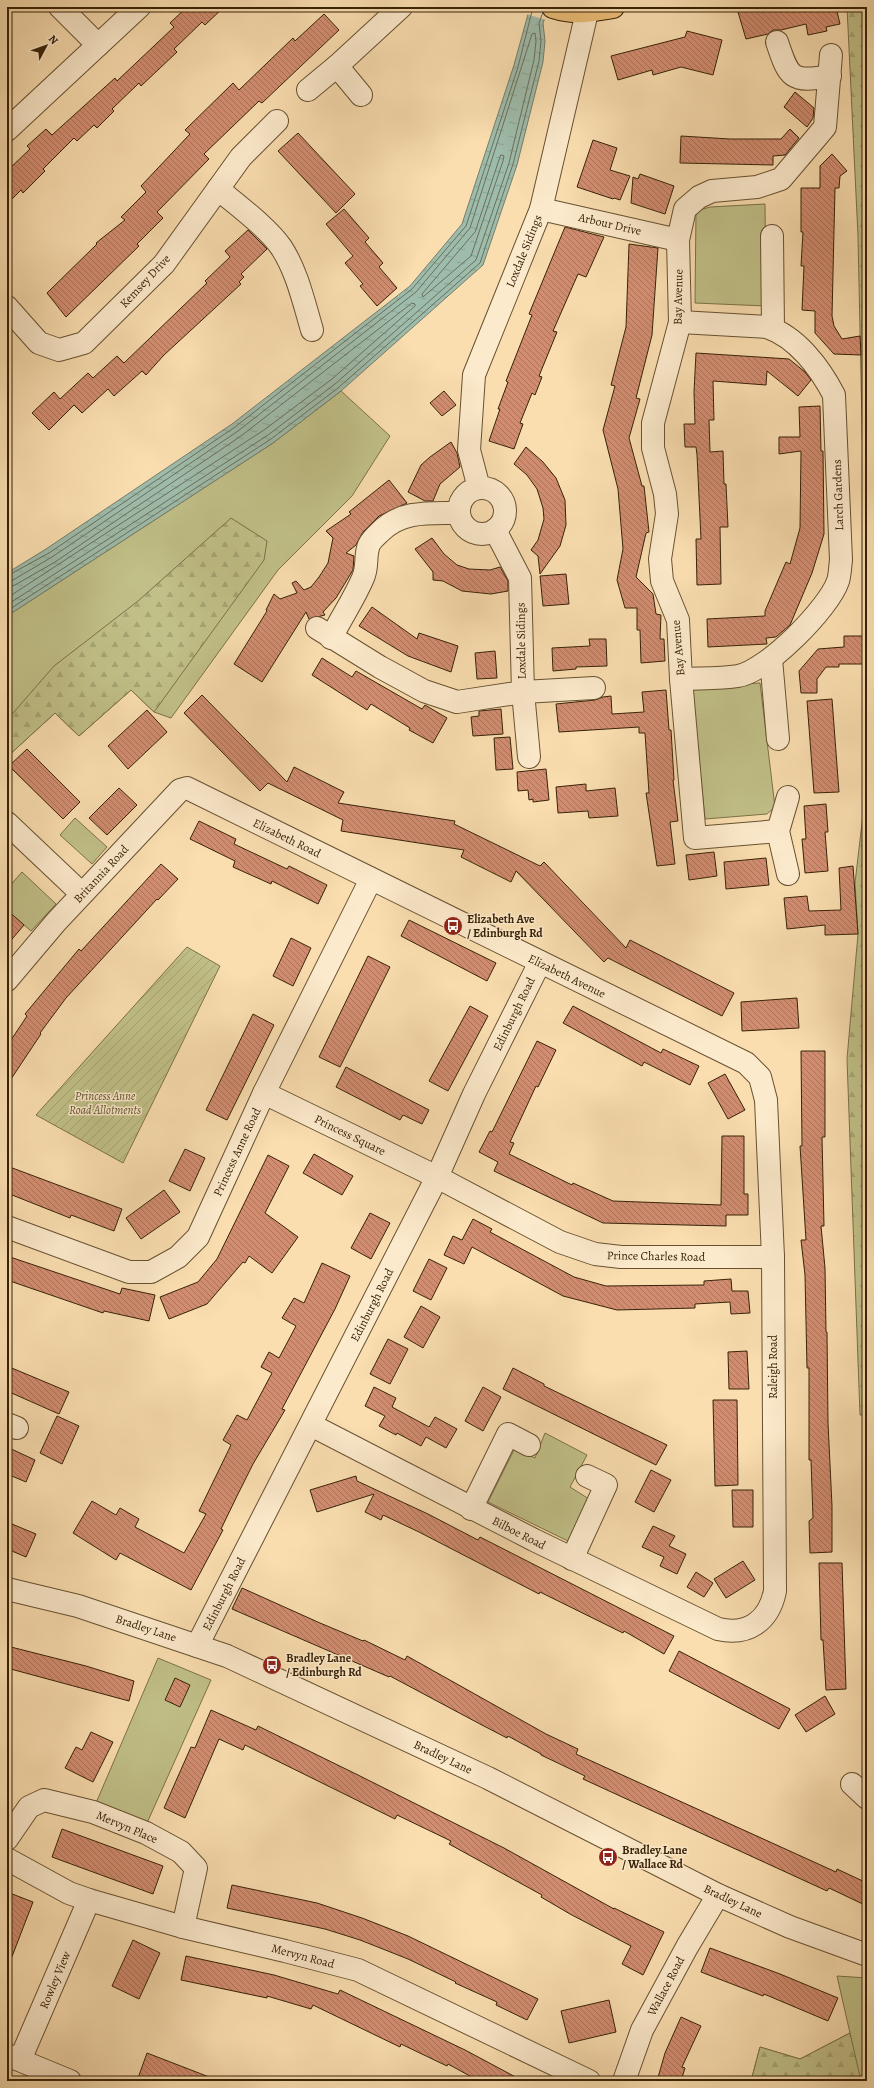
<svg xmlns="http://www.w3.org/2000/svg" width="874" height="2088" viewBox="0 0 874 2088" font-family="Alegreya,serif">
	<defs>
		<pattern id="forest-firs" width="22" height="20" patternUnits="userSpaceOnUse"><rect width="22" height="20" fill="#c1c088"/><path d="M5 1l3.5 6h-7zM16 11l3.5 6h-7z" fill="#a6a574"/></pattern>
		<pattern id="garden-furrows" width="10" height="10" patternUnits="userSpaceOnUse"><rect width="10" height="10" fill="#c1c088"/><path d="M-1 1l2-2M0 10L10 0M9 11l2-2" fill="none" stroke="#a6a574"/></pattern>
		<pattern id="water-ripples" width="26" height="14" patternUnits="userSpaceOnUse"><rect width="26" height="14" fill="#9ebcac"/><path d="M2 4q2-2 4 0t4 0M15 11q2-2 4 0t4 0" fill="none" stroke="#89a192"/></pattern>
		<pattern id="building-back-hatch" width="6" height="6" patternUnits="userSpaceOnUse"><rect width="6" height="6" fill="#d28d71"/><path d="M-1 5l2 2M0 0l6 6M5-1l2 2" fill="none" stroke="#ab735b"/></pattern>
	</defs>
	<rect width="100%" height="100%" fill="#fadeb0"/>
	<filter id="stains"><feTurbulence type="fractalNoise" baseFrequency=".005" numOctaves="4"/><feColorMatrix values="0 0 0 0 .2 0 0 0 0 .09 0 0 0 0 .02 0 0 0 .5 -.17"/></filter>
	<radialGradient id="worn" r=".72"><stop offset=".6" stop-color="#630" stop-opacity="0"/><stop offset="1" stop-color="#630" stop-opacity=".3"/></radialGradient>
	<!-- green -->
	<g fill="#c1c088" stroke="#7c7148">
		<polygon points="765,204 766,306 695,303 696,211 710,207"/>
		<polygon points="341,391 390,436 352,496 278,570 171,718 154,712 131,690 79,736 55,713 7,757 7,616 273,443"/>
		<polygon points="760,683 775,807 767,814 705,819 692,688"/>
		<polygon points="75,818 107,847 92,864 60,835"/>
		<polygon points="22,872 56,904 31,931 7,910 9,905 7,903 7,889"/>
		<polygon points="545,1433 587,1455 570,1487 589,1499 570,1542 488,1502 515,1448 535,1458"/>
		<polygon points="158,1658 211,1680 147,1823 96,1803"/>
		<polygon points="837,1976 867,1978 867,2081 751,2081 760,2047 800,2059 850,2033"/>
	</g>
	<!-- forest -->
	<g fill="url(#forest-firs)" stroke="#7c7148">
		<polygon points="847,7 867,7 867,1415 860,1415 847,1059 858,934 855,883 867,780 866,610 858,236"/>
		<polygon points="231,518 267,541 264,560 154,712 131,690 79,736 55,713 7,757 7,720 54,666 138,601"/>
		<polygon points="850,2033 861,2081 751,2081 760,2047 800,2059"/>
	</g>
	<!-- garden -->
	<polygon fill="url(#garden-furrows)" stroke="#7c7148" points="187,947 220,966 123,1163 36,1115"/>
	<!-- water -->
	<polygon fill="url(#water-ripples)" stroke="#757e6a" points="530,7 549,7 543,23 545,41 543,62 517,165 483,265 341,391 273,443 7,616 7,573 46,549 232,424 410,286 462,224 514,65"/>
	<!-- pier -->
	<polygon fill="#fadeb0" points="528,7 551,7 546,20 526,14"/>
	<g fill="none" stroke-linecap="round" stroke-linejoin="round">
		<!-- shore -->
		<g stroke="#6a6f5a" stroke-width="1">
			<polygon points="501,155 504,156 503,161 471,256 423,297 422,294 475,232"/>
			<polyline points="7,576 49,553 235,427 412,289 466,226 518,67 533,7"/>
			<polyline points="7,581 13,580 52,557 238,431 416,292 470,228 532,34 535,33 536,41 534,60 509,163 476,260 335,384 268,435 7,605"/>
			<polyline points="7,587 15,585 55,562 241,436 412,303 415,304 415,306 332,379 264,430 7,598"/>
			<polyline points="7,611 271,439 338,388 480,263 513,164 539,61 541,41 539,23 543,12"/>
		</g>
	</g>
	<!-- building -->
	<g fill="url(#building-back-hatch)" stroke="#372207">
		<polygon points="187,7 224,7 205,25 202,22 174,49 177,52 141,86 139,83 112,109 114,111 97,128 94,125 77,141 74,138 43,169 45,171 23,193 21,190 7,204 7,171 30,149 27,146 46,129 52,135 115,78 117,81 174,27 170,23"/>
		<polygon points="756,7 836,7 840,24 826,27 827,31 808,35 806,24 781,30 773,30 768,34 746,39 738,12"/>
		<polygon points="324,14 339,30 262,103 259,101 204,154 209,159 157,212 163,218 137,244 139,246 66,317 47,293 97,244 96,243 125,220 121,217 146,192 141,186 190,134 185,130 233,83 239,90 293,38 295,41"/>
		<polygon points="687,31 722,40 713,75 681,67 653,75 652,70 618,80 611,56 685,37"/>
		<polygon points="795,92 814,108 813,118 807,127 784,107"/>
		<polygon points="790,129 799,138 785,155 773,156 773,165 680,163 681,136 730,139 781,139"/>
		<polygon points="298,133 355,194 336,213 278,151"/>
		<polygon points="593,140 617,148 610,170 630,176 620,200 614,198 613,199 577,187"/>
		<polygon points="832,154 847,171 840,176 839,188 835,188 832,316 834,326 842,339 860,336 861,355 834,354 815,333 815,311 802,310 804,266 801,266 803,232 801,232 801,188 820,188 820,166"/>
		<polygon points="640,174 674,186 665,214 631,203 633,177 638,179"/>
		<polygon points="344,209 369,238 365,242 383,263 379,267 397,288 377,306 360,286 363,284 345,263 353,256 326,224"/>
		<polygon points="565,227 604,237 586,277 578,274 553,331 557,332 539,376 542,377 535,395 532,393 520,423 523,424 514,449 489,441 500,409 498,409 508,382 506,381 532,315 529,314"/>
		<polygon points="248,230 267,249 241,274 244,277 239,282 241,284 164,355 146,375 142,371 114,396 108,389 82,413 74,405 49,430 32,413 54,392 60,399 88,373 93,378 117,356 124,363 207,283 205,281 230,257 225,251"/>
		<polygon points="629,244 658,248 652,335 636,398 640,399 629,438 642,486 644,486 649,532 646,533 636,577 653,594 656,614 661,615 660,639 664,639 665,661 641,663 640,630 637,630 637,608 625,608 617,580 623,549 618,489 603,430 615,386 611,385 626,327"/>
		<polygon points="696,353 789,359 805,372 811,380 798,396 767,371 766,385 713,381 714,420 709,420 710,452 723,451 724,484 726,484 728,527 720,527 721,584 697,585 696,539 701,539 697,455 696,447 685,447 684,424 695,424 694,392"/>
		<polygon points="444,391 456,405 442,416 430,403"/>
		<polygon points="820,406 821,451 823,451 824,534 812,573 790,625 776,637 766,638 767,644 708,647 707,619 765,616 765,611 786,562 790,564 800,528 801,451 779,454 779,437 800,437 799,407"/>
		<polygon points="451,442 457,453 460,467 440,484 433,501 425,501 408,492 421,465 430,457"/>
		<polygon points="526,447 543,462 556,478 565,500 566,525 560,546 540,574 538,556 531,550 538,540 544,519 543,508 537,489 527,475 514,464"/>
		<polygon points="389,480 407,503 379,516 363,532 356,545 346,553 354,556 353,570 336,598 323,612 325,615 309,619 306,612 262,682 234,664 267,611 266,610 274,594 280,599 297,593 292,583 296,581 304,590 311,587 319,577 328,563 333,538 326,531 351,514 349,512"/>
		<polygon points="432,538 444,554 457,565 469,569 490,570 500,567 508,581 508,591 491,594 462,591 443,581 433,580 433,572 415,549"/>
		<polygon points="566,574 569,604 543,606 540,576"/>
		<polygon points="372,607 417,639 419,633 458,646 451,672 408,656 359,626"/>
		<polygon points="844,636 866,636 866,664 839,664 839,667 826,667 817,679 817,693 801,693 799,671 818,649 844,647"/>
		<polygon points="589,639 606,639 607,666 576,667 576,669 553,671 552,648 590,646"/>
		<polygon points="495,651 497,678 477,679 475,653"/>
		<polygon points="322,658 352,677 356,671 422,709 425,705 447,718 433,743 409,730 410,728 371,704 367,710 312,675"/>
		<polygon points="666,690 669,730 671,730 674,780 673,780 678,821 670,822 675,864 657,866 646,793 649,793 645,733 639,733 639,727 559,732 556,704 595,700 603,697 611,696 612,714 644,712 642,692"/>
		<polygon points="202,695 287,782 294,767 344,792 338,803 455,821 454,824 540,866 544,862 626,948 630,940 734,993 722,1016 608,958 604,962 516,871 511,882 461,857 464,850 341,831 343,820 268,783 260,791 184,713"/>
		<polygon points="832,699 839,792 814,793 807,701"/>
		<polygon points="501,709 503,734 473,736 471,717 479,716 479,711"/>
		<polygon points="147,710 167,732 128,769 108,746"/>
		<polygon points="510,737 513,769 496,770 494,738"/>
		<polygon points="27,749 80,802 63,819 9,766"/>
		<polygon points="546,769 549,800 533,802 533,799 529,800 528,790 518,791 517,772"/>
		<polygon points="586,784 586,791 615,788 618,816 589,818 588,811 558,813 556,787"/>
		<polygon points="119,788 137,805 107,835 89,818"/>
		<polygon points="826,804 828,832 825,832 828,871 805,873 802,839 806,839 804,806"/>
		<polygon points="199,821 236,839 234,844 287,869 289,866 327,885 318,904 272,881 271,884 233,867 235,861 190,839"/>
		<polygon points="714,852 717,876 689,880 686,855"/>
		<polygon points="766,858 769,885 726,889 724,862"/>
		<polygon points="161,864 178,879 158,900 157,899 66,998 40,1033 41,1034 7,1085 7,1046 27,1016 25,1014 79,949 81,951"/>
		<polygon points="853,866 858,934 825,935 825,925 787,929 784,898 807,896 809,911 841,910 839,868"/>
		<polygon points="7,910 24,925 7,945"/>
		<polygon points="409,920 496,963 487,981 401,936"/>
		<polygon points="291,938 311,948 293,986 273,976"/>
		<polygon points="368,956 390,967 340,1067 319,1057"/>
		<polygon points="797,998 799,1028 742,1031 741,1002"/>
		<polygon points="470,1006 488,1016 448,1091 429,1081"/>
		<polygon points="573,1006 661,1053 663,1049 699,1066 690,1085 644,1062 642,1066 563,1023"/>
		<polygon points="253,1014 274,1025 227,1120 206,1110"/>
		<polygon points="537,1041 556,1050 538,1087 536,1086 510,1142 514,1143 509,1154 572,1185 573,1183 613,1201 721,1205 722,1136 744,1136 744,1194 748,1194 748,1215 726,1215 726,1226 603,1223 494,1171 498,1162 479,1152 490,1131 492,1132"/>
		<polygon points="801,1051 825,1051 825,1137 822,1137 824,1226 821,1226 825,1268 826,1332 827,1332 828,1423 832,1506 832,1552 810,1553 809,1521 813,1518 811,1460 809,1460 809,1368 807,1368 805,1275 801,1240 806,1240 800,1146 802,1146"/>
		<polygon points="346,1067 429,1110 422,1124 403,1115 400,1120 336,1087"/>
		<polygon points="725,1074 745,1110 728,1119 708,1083"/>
		<polygon points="185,1149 205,1158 190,1191 169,1181"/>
		<polygon points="314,1154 353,1176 342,1195 303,1173"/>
		<polygon points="268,1155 289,1166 265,1213 298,1237 272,1273 249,1256 245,1263 243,1262 207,1304 169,1319 160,1297 198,1282 217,1259"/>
		<polygon points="7,1166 122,1209 114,1231 71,1215 70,1218 7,1193"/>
		<polygon points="164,1190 180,1212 141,1239 126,1218"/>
		<polygon points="370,1213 390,1223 371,1259 351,1248"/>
		<polygon points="473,1219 492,1229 490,1232 574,1277 606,1286 704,1285 704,1281 731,1279 732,1291 748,1291 750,1313 731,1314 730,1302 695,1304 695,1308 617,1310 563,1296 472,1247 464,1264 444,1255 453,1236 462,1240"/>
		<polygon points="7,1256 120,1294 122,1288 155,1295 149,1321 104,1311 103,1313 7,1280"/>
		<polygon points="429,1259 447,1268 431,1300 413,1291"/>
		<polygon points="322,1263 350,1276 335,1309 282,1409 285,1410 253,1464 237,1496 221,1529 223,1530 191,1590 120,1553 116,1560 73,1533 92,1501 116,1515 120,1508 139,1519 135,1527 184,1553 206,1514 199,1511 231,1445 223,1440 237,1415 247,1420 272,1373 261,1367 269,1352 279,1358 296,1326 282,1318 294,1298 304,1303"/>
		<polygon points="421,1306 440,1317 423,1348 404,1337"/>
		<polygon points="388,1339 408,1349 390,1384 370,1374"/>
		<polygon points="747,1351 749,1389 729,1389 728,1352"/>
		<polygon points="7,1366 69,1392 59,1414 7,1391"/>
		<polygon points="513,1368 544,1384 544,1386 667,1445 656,1465 503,1389"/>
		<polygon points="374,1387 396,1398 392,1407 429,1427 435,1417 457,1429 446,1448 426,1437 421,1446 397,1433 396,1435 379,1426 385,1416 365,1406"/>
		<polygon points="483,1387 501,1397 483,1431 465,1421"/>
		<polygon points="713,1400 737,1400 738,1485 715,1486"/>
		<polygon points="57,1416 79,1426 62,1464 40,1453"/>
		<polygon points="7,1447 35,1460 26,1482 7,1474"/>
		<polygon points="651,1470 671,1480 654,1512 635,1502"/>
		<polygon points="356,1476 357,1481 428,1514 478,1540 480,1537 674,1636 664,1654 624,1631 623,1633 540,1592 539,1594 419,1532 383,1515 381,1520 365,1512 374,1494 317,1512 310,1490"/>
		<polygon points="732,1490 753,1490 753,1527 733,1527"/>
		<polygon points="7,1522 36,1534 26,1557 7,1549"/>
		<polygon points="653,1526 675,1536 669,1546 686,1554 677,1574 660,1566 664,1557 642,1547"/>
		<polygon points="743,1561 755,1580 726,1598 714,1579"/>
		<polygon points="819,1563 842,1563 846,1689 826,1690 823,1640 821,1640"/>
		<polygon points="696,1572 713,1583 704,1597 687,1587"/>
		<polygon points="242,1588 320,1623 363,1641 364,1640 405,1660 407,1656 546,1734 578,1749 576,1754 836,1872 837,1869 867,1883 867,1906 829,1888 827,1891 583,1779 585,1776 541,1755 541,1754 508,1736 507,1738 480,1724 390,1676 389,1677 232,1609"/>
		<polygon points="7,1646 86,1666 134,1681 129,1701 7,1668"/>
		<polygon points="679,1651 790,1709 779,1729 669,1671"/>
		<polygon points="175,1678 190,1685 180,1707 165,1700"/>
		<polygon points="825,1696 835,1714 806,1732 795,1715"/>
		<polygon points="211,1710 256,1730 258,1726 358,1775 504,1848 614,1909 614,1908 664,1932 643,1975 622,1964 631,1946 570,1914 541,1897 542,1895 449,1844 451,1841 397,1815 395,1819 245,1745 243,1750 219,1739 185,1818 164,1808 191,1747 195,1748"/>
		<polygon points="91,1732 113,1742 93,1782 65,1768 76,1747 82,1750"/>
		<polygon points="62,1829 163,1866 153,1894 52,1857"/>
		<polygon points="232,1885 317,1903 362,1918 408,1936 538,1999 527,2020 496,2005 497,2002 455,1983 456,1982 408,1959 360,1940 325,1929 227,1908"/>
		<polygon points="7,1892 33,1902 8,1967 7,1967"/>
		<polygon points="133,1940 160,1953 139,1999 112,1986"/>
		<polygon points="710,1948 780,1974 838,1998 828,2021 764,1994 763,1996 701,1972"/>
		<polygon points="186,1956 274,1975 338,1994 340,1990 465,2050 523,2081 479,2081 448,2064 447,2066 401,2044 400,2047 313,2005 311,2009 267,1996 267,1998 181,1980"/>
		<polygon points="609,2000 616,2032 569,2043 561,2011"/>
		<polygon points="681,2017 701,2026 682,2067 685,2068 681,2081 657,2081 665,2053"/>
		<polygon points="147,2053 217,2080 216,2081 146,2081 138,2078"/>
	</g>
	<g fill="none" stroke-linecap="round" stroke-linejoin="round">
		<!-- minor casing -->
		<g stroke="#685131" stroke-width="24">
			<g id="minor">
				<polyline points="60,7 98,45"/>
				<path d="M777 42C789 78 791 83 830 76"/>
				<polyline points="337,66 361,95"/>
				<polyline points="308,90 337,66 401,7"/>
				<polyline points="7,130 139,7"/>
				<path d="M218 189C237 205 267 227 281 247 297 271 304 303 312 330"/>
				<polyline points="541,209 678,240"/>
				<polyline points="772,236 773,329"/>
				<polyline points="7,307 39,343 59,350 84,343 164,264 241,157 277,121"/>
				<path d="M680 322 767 327C797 337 820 368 834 395L841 560C840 567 840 575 838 581 829 608 767 671 738 676 720 679 699 678 681 679"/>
				<circle cx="482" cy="511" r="23"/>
				<polyline points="479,488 469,450 474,375 541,209 587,12"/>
				<polyline points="495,530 520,578 523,692 529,757"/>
				<polyline points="317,628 380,667 424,691 457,702 523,692 594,688"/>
				<path d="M331 638C341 618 354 599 363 578 368 567 365 558 368 548 369 542 375 537 379 533 400 510 430 513 459 513"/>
				<polyline points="771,659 778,739"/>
				<polyline points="7,823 82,894"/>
				<polyline points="778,831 695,838 681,679 678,620 662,581 660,559 667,514 665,494 653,448 653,423 680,322 678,240 685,209 699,197 712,191 757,187 781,179 815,139 825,127 831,55"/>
				<polyline points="788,874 778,831 788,797"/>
				<path d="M7 980 56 922 180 790 187 788 746 1063 760 1077 766 1100 773 1257 775 1591C769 1621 748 1636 718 1629L534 1540 311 1425"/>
				<polyline points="264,1093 437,1177 560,1242 595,1254 621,1257 773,1257"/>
				<polyline points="7,1227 129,1272 151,1272 178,1257 198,1237 264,1093 371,879"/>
				<polyline points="7,1424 17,1428"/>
				<polyline points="471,1509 508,1434 529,1445"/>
				<polyline points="572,1559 606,1485 587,1476"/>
				<polyline points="7,1589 78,1606 227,1656 488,1778 718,1895 790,1927 867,1955"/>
				<polyline points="197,1646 437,1177 474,1094 540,962"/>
				<polyline points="852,1784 867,1798"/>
				<polyline points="7,1839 29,1807 44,1800 93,1812 146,1833 181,1852 196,1868 183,1927"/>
				<polyline points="7,1859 69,1893 89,1900 183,1927 285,1951 358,1970 589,2081"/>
				<polyline points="7,2055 70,2081"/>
				<polyline points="20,2060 89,1900"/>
				<polyline points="624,2081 642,2030 687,1947 718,1895"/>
			</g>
		</g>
		<!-- major casing -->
		<g stroke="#372207" stroke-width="24">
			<path id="major" d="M553 7C575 14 590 11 613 7"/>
		</g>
		<!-- minor -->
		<use href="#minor" stroke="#fceacc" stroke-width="22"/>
		<!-- major -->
		<use href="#major" stroke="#edbf78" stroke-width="22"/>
	</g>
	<!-- icons -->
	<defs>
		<g id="bus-disc" transform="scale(1)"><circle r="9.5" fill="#8f2418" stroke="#fceacc"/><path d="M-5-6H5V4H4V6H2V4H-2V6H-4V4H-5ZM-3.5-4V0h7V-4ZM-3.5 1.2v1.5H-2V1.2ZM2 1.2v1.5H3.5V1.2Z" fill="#fff"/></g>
	</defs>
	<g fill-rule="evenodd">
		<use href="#bus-disc" x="453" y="926"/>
		<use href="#bus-disc" x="272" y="1665"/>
		<use href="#bus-disc" x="608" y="1857"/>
	</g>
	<g text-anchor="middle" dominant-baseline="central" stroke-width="3" stroke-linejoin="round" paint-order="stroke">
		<!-- street labels -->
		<g font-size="12" fill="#372207" stroke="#fceacc">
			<text transform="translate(610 224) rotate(13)">Arbour Drive</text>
			<text transform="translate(524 251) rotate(-68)">Loxdale Sidings</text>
			<text transform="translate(145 281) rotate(-47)">Kemsey Drive</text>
			<text transform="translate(678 297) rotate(-89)">Bay Avenue</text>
			<text transform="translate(838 495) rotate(-92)">Larch Gardens</text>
			<text transform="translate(521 641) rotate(-91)">Loxdale Sidings</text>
			<text transform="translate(678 648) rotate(-95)">Bay Avenue</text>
			<text transform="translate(287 838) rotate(26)">Elizabeth Road</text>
			<text transform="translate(101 874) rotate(-47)">Britannia Road</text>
			<text transform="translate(567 976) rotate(26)">Elizabeth Avenue</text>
			<text transform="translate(514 1014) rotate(-64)">Edinburgh Road</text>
			<text transform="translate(350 1135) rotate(26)">Princess Square</text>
			<text transform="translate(237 1152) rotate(-65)">Princess Anne Road</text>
			<text transform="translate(656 1256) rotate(1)">Prince Charles Road</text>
			<text transform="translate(372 1305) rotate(-63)">Edinburgh Road</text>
			<text transform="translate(773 1367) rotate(-90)">Raleigh Road</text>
			<text transform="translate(519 1533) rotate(27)">Bilboe Road</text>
			<text transform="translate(224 1594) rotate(-63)">Edinburgh Road</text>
			<text transform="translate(146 1628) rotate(18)">Bradley Lane</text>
			<text transform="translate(443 1757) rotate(25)">Bradley Lane</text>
			<text transform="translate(127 1827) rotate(23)">Mervyn Place</text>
			<text transform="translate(733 1901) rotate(25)">Bradley Lane</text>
			<text transform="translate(303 1956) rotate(15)">Mervyn Road</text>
			<text transform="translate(55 1980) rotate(-67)">Rowley View</text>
			<text transform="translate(666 1986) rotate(-62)">Wallace Road</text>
		</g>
		<!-- poi labels -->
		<g font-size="12" font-weight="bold" fill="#372207" stroke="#fceacc" text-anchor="start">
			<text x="467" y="919">Elizabeth Ave<tspan x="467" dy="14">/ Edinburgh Rd</tspan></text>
			<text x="286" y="1658">Bradley Lane<tspan x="286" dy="14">/ Edinburgh Rd</tspan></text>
			<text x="622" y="1850">Bradley Lane<tspan x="622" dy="14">/ Wallace Rd</tspan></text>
		</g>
		<!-- park labels -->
		<g font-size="12" font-style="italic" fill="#60512e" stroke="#fceacc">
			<text x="105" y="1096">Princess Anne<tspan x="105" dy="14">Road Allotments</tspan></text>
		</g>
	</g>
	<!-- margin -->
	<rect width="874" height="2088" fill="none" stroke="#fadeb0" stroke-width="24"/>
	<rect x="8" y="8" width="858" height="2072" fill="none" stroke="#372207" stroke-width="2"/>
	<rect x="12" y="12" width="850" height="2064" fill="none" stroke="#372207"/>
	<!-- north arrow -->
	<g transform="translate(46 46) rotate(49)" stroke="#fceacc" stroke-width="3" paint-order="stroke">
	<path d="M0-3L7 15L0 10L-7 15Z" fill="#372207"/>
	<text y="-6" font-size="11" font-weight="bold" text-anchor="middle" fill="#372207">N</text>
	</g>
	<rect width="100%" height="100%" filter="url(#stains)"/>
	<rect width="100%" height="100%" fill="url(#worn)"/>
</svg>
